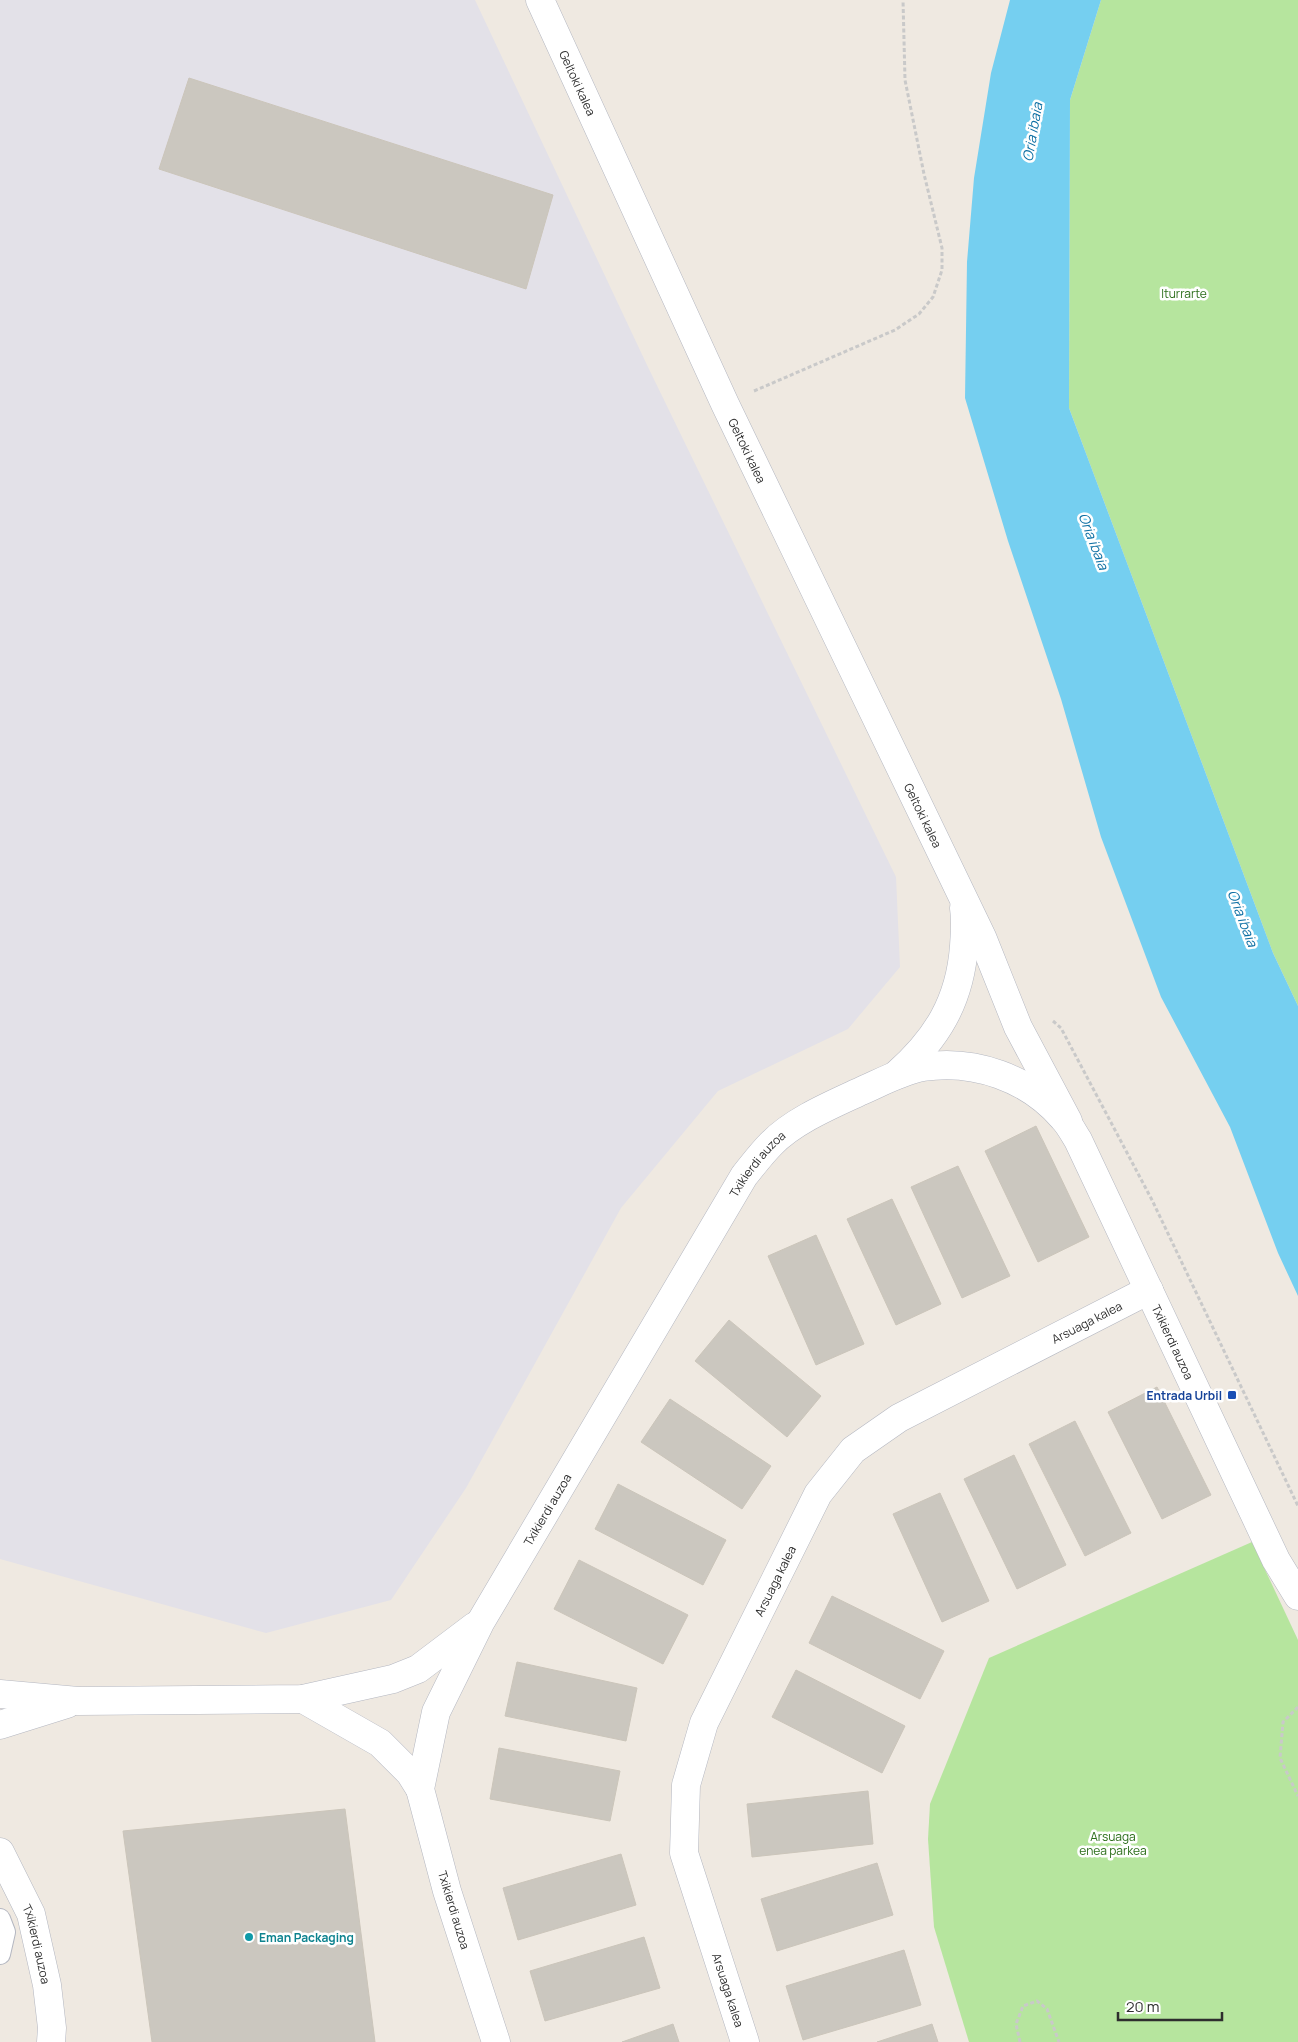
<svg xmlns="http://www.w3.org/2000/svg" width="1298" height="2042" viewBox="0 0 1298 2042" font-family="Manrope,sans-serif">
	<rect width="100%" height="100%" fill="#efe9e1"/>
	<!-- industrial -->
	<polygon fill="#e3e1e8" points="0,0 475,0 647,365 896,877 900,967 848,1029 718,1091 621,1208 466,1488 391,1600 266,1633 0,1559"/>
	<!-- green -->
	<g fill="#b6e59e">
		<polygon points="1101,0 1298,0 1298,1006 1273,953 1069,408 1070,100"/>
		<polygon points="1252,1542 1298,1640 1298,2042 969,2042 934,1927 928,1839 930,1804 989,1658"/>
	</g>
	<!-- water -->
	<polygon fill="#75cff0" points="1010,0 1101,0 1070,100 1069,408 1273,953 1298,1006 1298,1296 1278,1253 1230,1127 1161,997 1101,837 1061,699 1008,541 965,398 967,262 974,178 991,73"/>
	<!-- building -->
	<g fill="#cbc7bf" stroke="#cbc5ba">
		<polygon points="189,78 553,195 526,289 159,169"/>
		<polygon points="1036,1126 1089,1237 1038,1262 985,1151"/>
		<polygon points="958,1166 1010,1276 962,1298 911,1187"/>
		<polygon points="892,1199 941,1304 896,1325 847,1219"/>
		<polygon points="816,1235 864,1344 816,1365 768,1256"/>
		<polygon points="729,1320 821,1396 787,1437 695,1361"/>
		<polygon points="1157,1387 1211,1495 1162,1519 1108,1412"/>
		<polygon points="670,1399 771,1466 742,1509 641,1442"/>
		<polygon points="1075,1421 1131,1533 1085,1556 1029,1444"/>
		<polygon points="1014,1455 1066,1565 1017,1589 964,1479"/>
		<polygon points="618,1484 726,1540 703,1585 595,1529"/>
		<polygon points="940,1493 989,1601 942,1622 893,1514"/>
		<polygon points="579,1560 688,1615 663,1664 554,1609"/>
		<polygon points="832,1596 944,1651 920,1699 809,1643"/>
		<polygon points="517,1662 637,1688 626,1741 505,1716"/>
		<polygon points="796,1670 905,1726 882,1773 772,1717"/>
		<polygon points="499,1748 620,1771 610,1821 490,1799"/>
		<polygon points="868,1791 873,1844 752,1857 747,1804"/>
		<polygon points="345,1809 375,2042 152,2042 123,1831"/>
		<polygon points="621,1854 636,1905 518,1940 503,1888"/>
		<polygon points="877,1863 893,1915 777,1951 761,1899"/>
		<polygon points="644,1937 660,1988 545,2021 530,1971"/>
		<polygon points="904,1950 921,2005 803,2040 786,1986"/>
		<polygon points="673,2024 679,2042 622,2042"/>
		<polygon points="932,2024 938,2042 877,2042"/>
	</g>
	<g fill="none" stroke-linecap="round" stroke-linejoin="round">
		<!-- service casing -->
		<g stroke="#b4b7c1" stroke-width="22">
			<polyline id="service" points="0,1919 5,1932 0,1954"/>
		</g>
		<!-- minor casing -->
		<g stroke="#b4b7c1" stroke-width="29">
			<g id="minor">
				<path id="s1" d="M540 0 725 404 982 937 1018 1027 1068 1121"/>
				<path d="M896 1075C937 1039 960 1001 964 946 965 933 966 921 964 908"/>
				<path id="s2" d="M745 2042 684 1853 686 1785 704 1723 818 1494 853 1450 899 1418 1149 1290"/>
			</g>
		</g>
		<!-- tertiary casing -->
		<g stroke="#b4b7c1" stroke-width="29">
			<g id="tertiary">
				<polyline points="0,1694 78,1701 303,1699 393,1679 418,1669 475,1626"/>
				<polyline points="303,1699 380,1743 410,1773 420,1789"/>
				<polyline points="0,1725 67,1704"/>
				<path id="s3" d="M0 1852 31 1914 47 1985 52 2028 51 2042"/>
				<path id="s4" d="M496 2042 447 1891 420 1789 436 1712 480 1623 744 1176C753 1165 761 1154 771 1144 793 1121 831 1105 859 1092 880 1083 901 1071 923 1067 974 1059 1029 1078 1063 1118 1069 1124 1073 1132 1078 1140L1276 1560 1298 1596"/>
			</g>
		</g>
		<!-- path -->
		<g stroke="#c9c9c9" stroke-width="3" stroke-dasharray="4 2.5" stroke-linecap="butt">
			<polyline points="754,391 895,330 919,314 933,297 942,270 942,248 924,174 905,80 903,0"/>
			<polyline points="1053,1021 1061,1028 1152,1200 1298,1506"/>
			<polyline points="1298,1707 1283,1722 1280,1758 1298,1796"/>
			<polyline points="1020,2042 1016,2024 1023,2006 1037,2001 1047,2009 1059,2042"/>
		</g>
		<!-- service -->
		<use href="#service" stroke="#fff" stroke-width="20"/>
		<!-- minor -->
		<use href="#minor" stroke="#fff" stroke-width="28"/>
		<!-- tertiary -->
		<use href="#tertiary" stroke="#fff" stroke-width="28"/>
	</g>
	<!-- markers -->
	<rect fill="#1a4fb4" stroke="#fff" stroke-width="2" x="1227" y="1390" width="10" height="10" rx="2.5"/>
	<circle fill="#0f9aa8" stroke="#fff" stroke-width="2" cx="249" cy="1937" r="5"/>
	<g text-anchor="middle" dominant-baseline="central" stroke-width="5" stroke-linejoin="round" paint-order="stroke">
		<!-- street labels -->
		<g font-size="12" fill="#2e2e2e" stroke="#fff">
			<text stroke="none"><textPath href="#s1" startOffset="91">Geltoki kalea</textPath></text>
			<text stroke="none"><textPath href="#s1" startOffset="496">Geltoki kalea</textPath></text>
			<text stroke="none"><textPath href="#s1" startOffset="901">Geltoki kalea</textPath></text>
			<text stroke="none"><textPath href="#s4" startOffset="979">Txikierdi auzoa</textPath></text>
			<text stroke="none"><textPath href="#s2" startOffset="910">Arsuaga kalea</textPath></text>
			<text stroke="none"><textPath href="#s4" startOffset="1580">Txikierdi auzoa</textPath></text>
			<text stroke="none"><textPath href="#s4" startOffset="574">Txikierdi auzoa</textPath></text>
			<text stroke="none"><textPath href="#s2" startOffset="490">Arsuaga kalea</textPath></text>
			<text transform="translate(454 1910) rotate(73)">Txikierdi auzoa</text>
			<text stroke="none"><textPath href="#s3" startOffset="100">Txikierdi auzoa</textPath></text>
			<text transform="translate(728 1990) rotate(72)">Arsuaga kalea</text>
		</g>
		<!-- park labels -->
		<g font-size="12" fill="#2c6e1b" stroke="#fff">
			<text x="1184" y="293">Iturrarte</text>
			<text x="1113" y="1836">Arsuaga<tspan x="1113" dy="14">enea parkea</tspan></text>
		</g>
		<!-- transit labels -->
		<g font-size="12" font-weight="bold" fill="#164399" stroke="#fff" text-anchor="end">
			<text x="1222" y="1395">Entrada Urbil</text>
		</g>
		<!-- culture labels -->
		<g font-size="12" font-weight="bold" fill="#0d838f" stroke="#fff" text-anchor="start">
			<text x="259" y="1937">Eman Packaging</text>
		</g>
		<!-- water labels -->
		<g font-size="14" font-style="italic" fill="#0d6fa3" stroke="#fff">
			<text transform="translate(1032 132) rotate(-80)">Oria ibaia</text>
			<text transform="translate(1094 541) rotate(69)">Oria ibaia</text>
			<text transform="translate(1243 918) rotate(69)">Oria ibaia</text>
		</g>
	</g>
	<!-- scale -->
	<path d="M1118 2012v8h104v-8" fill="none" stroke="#2e2e2e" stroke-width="2.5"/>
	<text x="1126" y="2012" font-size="15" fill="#2e2e2e" stroke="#ffffff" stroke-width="4" paint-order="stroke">20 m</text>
</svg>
